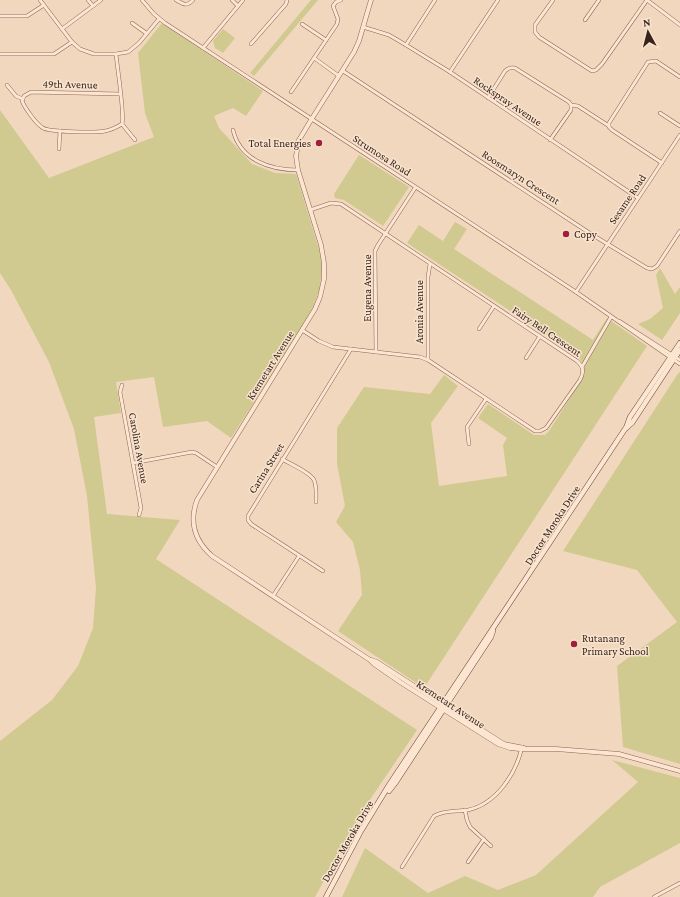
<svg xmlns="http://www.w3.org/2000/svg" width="680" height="897" viewBox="0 0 680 897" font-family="'Crimson Pro',serif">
	<rect width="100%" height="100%" fill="#f1d7be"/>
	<!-- green -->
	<g fill="#d0ca91">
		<polygon points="311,0 318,0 254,76 250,73"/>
		<polygon points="162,23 263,91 246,116 233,108 214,116 219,128 252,164 275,173 296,174 321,256 322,270 320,288 313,307 300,330 231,438 207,421 163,427 154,377 116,382 121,413 94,417 107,514 180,520 156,559 417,730 363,810 315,897 0,897 0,741 52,700 78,666 93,628 96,588 87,496 74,429 49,362 11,290 0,273 0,110 49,178 154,137 145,113 138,53"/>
		<polygon points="223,29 235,38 223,53 215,48 213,41"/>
		<polygon points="359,155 409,187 383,226 344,200 335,198 334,194"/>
		<path d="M455 222 467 229 454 249 593 340 607 318 647 346 424 688 338 631 362 595 360 570 353 542 336 522 345 506 337 464V428L364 387 430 394 444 375 458 386 431 423 439 486 507 476 503 445 507 438 478 418 488 404 534 435H545L549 431 584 376C585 367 583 362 577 355L407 243 419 225 443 241Z"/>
		<polygon points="660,268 675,294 680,287 680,313 662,340 638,324 650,319 663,308 656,275"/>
		<polygon points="679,372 680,373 680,764 623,747 617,666 677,622 637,570 563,551"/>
		<polygon points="612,760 680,778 680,843 600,887 593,897 342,897 365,848 428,893 465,876 498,890 536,875 638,782"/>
	</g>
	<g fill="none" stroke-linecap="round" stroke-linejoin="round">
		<!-- minor casing -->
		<g stroke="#8b6655" stroke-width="4">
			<g id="minor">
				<polyline points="40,0 72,42 80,49 94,54 116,54 128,52 139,43 159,19"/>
				<polyline points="88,0 93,6"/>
				<polyline points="142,0 154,14 165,23 576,292 680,364"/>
				<path d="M176 0C183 4 187 7 193 0"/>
				<polyline points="232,0 238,6"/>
				<polyline points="553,0 535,25 535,32 539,37 592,71 596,70 602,64 647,0"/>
				<polyline points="647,0 680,25"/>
				<polyline points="0,16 27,16 44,5"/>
				<polyline points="585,20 599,0"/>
				<polyline points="132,23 146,33"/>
				<polyline points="302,24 326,40"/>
				<polyline points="363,27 389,35 406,45 450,72 638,198"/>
				<polyline points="62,29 101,0"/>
				<polyline points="251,44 286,4 287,0"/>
				<polyline points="406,45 435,0"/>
				<polyline points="203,48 243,0"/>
				<polyline points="0,54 54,54 72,42"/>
				<path d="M116 54C117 66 125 116 122 124 117 127 111 130 105 131 96 133 50 132 43 128 36 124 25 108 22 101L24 96 31 92 120 94"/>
				<polyline points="314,58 339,76"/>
				<polyline points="343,71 591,234 647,268 652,269 657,266 680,231"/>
				<polyline points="450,72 498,0"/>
				<polyline points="7,85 16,96 23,99"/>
				<polyline points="291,92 337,24 338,19 333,6 336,2 341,0"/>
				<path d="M488 98 505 71C508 68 511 67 515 68L569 102 571 105V110L550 140"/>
				<polyline points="571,105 578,106 609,126"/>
				<polyline points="660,113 680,126"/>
				<polyline points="122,124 135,140"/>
				<path d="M233 130C240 160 270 170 298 170"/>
				<polyline points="59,149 60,131"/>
				<polyline points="662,163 612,130 609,127 609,123 648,62 656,61 680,77"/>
				<polyline points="576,292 680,135"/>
				<polyline points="619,321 680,360"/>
				<polyline points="479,329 494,306"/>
				<path d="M302 330 319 341 333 347 420 357 428 360 535 431H540L546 428 580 380C584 372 584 367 577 361L341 204 331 203 310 210"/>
				<polyline points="376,352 375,251 378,245 415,188"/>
				<polyline points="526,358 540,336"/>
				<polyline points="428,360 428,277 430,264"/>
				<polyline points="582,367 611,317"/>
				<polyline points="122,385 120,392 141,508 139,515"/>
				<polyline points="469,444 467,427 486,399"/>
				<path d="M282 459C290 464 310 472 314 480 317 487 316 495 316 502"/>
				<polyline points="133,463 192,452 196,453 217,467"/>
				<polyline points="323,571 251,524 248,520 248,516 351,349"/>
				<polyline points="273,596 299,556"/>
				<polyline points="465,810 467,820 470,827 491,846"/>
				<polyline points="468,862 484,839"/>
				<path d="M402 867 434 816C445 810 456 812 468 810 496 804 516 774 522 747"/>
				<polyline points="654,897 680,883"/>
			</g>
		</g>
		<!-- tertiary casing -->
		<g stroke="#8b6655" stroke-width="5">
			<g id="tertiary">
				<path d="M371 0 359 41 354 52 311 120 299 140 296 156 298 170 321 245 324 263V279L320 297 315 309 302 330 197 500C189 522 195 541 212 556L370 660 374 664 400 682 498 744 510 748 520 749H556L619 754 680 771"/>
				<polyline points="371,660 377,662 496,739 504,744 524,748"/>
			</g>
		</g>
		<!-- secondary casing -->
		<g stroke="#6d4739" stroke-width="5.5">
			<g id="secondary">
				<polyline points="626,428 630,417 680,343"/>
				<polyline points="389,791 396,782 491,637 493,631"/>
				<polyline points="326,897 361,831 389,785 625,429 632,423 680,350"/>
			</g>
		</g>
		<!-- minor -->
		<use href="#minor" stroke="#fce6d2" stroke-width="3"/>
		<!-- tertiary -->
		<use href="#tertiary" stroke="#fce6d2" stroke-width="4"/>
		<!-- secondary -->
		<use href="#secondary" stroke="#fce6d2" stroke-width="4.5"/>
	</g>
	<!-- markers -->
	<g fill="#9f203d" stroke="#f8e3ce" stroke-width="1.5">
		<circle cx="319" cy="143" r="4"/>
		<circle cx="566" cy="234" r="4"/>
		<circle cx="574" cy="644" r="4"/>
	</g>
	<g text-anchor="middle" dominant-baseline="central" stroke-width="3" stroke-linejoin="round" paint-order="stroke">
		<!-- street labels -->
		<g font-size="11" fill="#39231b" stroke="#f8e3ce">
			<text transform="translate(70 84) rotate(1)">49th Avenue</text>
			<text transform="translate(508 101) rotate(34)">Rockspray Avenue</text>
			<text transform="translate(382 155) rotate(33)">Strumosa Road</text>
			<text transform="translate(521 177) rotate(33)">Roosmaryn Crescent</text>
			<text transform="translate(627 199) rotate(-56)">Sesame Road</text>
			<text transform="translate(367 288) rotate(-90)">Eugena Avenue</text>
			<text transform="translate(419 312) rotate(-90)">Aronia Avenue</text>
			<text transform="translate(547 331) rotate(34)">Fairy Bell Crescent</text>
			<text transform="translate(270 365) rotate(-58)">Kremetart Avenue</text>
			<text transform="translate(139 448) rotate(80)">Carolina Avenue</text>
			<text transform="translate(266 468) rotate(-58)">Carina Street</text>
			<text transform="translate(552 525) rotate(-57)">Doctor Moroka Drive</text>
			<text transform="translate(451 704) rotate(33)">Kremetart Avenue</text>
			<text transform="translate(347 841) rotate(-60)">Doctor Moroka Drive</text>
		</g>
		<!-- poi labels -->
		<g font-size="11" fill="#39231b" stroke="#f8e3ce" text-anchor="start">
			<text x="311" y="143" text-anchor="end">Total Energies</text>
			<text x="574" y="234">Copy</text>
			<text x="582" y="638">Rutanang<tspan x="582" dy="13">Primary School</tspan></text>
		</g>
	</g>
	<!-- north arrow -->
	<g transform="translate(648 32) rotate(353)" stroke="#f8e3ce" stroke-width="3" paint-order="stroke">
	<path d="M0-3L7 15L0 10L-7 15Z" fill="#39231b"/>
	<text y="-6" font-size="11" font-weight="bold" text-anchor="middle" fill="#39231b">N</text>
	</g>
</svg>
